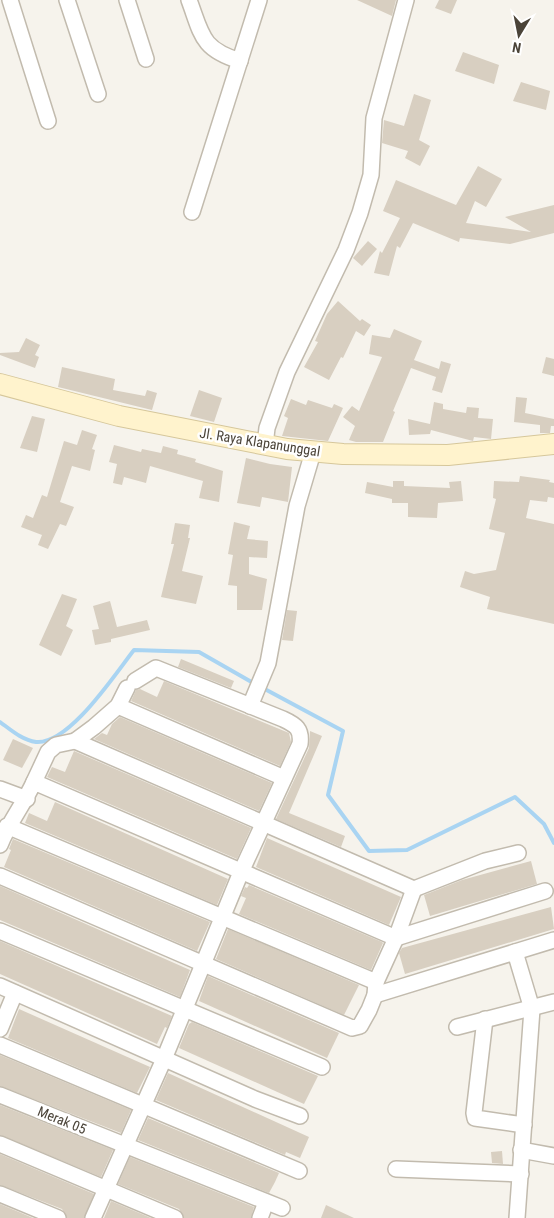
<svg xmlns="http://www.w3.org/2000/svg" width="554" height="1218" viewBox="0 0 554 1218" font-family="'Roboto Condensed',sans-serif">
	<rect width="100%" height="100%" fill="#f6f3ec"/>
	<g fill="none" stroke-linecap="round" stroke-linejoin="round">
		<!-- stream -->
		<g stroke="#a9d4f2" stroke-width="4">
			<polyline points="261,687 343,731 328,795 369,851 407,850 515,797 544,824 554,843"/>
			<path d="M0 722C11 730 22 740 36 742 69 745 115 674 134 650L199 652 255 684"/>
		</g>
	</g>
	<!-- building -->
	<g fill="#d8cfc1">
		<polygon points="357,0 396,0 392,16"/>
		<polygon points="439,0 457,0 451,14 435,8"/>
		<polygon points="463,52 499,65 494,84 455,71"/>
		<polygon points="521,82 550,91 546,110 513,101"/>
		<polygon points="414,94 431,100 419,140 430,146 420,166 405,158 408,151 382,143 384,120 404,126"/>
		<polygon points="478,166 502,179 486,207 475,201 466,223 531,232 505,217 554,205 554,233 510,244 460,238 459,242 413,223 400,248 397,246 389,276 374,273 380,251 382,253 400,218 383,211 396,180 456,205"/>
		<polygon points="368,241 377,249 362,266 353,258"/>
		<polygon points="338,301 360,321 362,319 371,325 364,336 356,331 343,358 341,357 329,380 304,367 318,342 315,341 327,314"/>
		<polygon points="394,329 422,341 414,360 439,369 441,361 451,364 442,393 432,390 436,377 411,368 393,411 395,412 383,442 356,442 349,440 355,426 343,417 352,406 359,411 382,357 369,354 372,335 390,338"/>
		<polygon points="26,338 40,345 35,355 39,357 35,368 0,355 0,353 19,352"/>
		<polygon points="546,357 554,359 554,376 542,373"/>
		<polygon points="62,367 115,379 113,390 145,396 147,390 157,393 152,410 58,387"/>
		<polygon points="199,390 222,398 214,422 190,416"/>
		<polygon points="516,397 527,398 525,413 554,419 554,426 551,426 550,433 540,433 540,425 514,422"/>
		<polygon points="291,399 306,405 308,400 332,408 334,404 343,408 328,441 282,436 288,418 284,416"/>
		<polygon points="434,402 443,404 443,409 466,413 467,407 479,408 478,418 493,419 491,439 474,437 473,441 431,430 430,434 409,435 408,419 430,424"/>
		<polygon points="32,416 45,419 37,452 20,448"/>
		<polygon points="82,430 97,435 92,449 95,450 90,471 72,466 60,502 74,507 66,526 60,524 48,549 38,545 42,535 21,527 26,515 33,518 42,495 47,497 64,441 77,445"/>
		<polygon points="114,445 141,452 142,449 161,453 163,446 178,450 177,454 196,459 195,462 223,471 219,502 199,498 203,481 150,466 146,483 124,477 122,485 113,483 117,464 109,462"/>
		<polygon points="246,458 270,464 292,467 288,502 262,497 260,507 237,503"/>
		<polygon points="520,476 550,480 549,482 554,483 554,498 548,497 547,502 530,500 526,518 554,524 554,624 487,609 490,597 460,587 465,571 474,574 496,570 505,533 489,529 496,499 493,498 494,481 519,482"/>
		<polygon points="393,481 404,481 404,486 450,488 449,482 461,481 463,501 438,503 437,518 408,517 408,503 392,503 392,499 365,493 367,482 393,487"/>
		<polygon points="234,522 250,526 247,539 268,541 267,558 249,557 249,574 267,579 262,610 237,610 237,586 228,585 233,555 228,554"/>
		<polygon points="175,523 190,525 188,538 190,538 182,571 203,576 196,604 161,597 174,544 171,544"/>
		<polygon points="62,594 77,599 66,626 73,630 61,656 39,645"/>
		<polygon points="110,601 117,627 147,620 150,630 111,639 111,642 95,645 92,630 99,629 93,606"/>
		<polygon points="287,610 297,611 293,641 282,640"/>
		<polygon points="181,659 234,681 231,688 178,667"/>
		<polygon points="164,681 289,733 291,742 280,766 131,701 136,690 140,689 157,697"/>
		<polygon points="120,717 272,783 259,811 94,739 102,733 107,735 112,724"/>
		<polygon points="310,731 322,736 289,813 345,836 341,847 276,819 309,748"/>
		<polygon points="13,739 33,748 22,768 3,760"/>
		<polygon points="74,751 251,828 237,859 47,777 52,767 65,772"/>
		<polygon points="55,802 228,879 217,905 25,823 29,813 47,821"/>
		<polygon points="267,838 401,897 389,925 256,867"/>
		<polygon points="13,839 210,922 197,951 4,867 11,850 9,849"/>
		<polygon points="531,861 537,884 430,916 424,895 462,880"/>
		<polygon points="249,885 382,942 383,943 371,970 239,914 246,898 241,896 245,887 247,888"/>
		<polygon points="0,886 190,970 180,997 0,920"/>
		<polygon points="551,907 554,929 405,974 399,953 402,948"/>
		<polygon points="228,929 359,985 344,1015 216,959"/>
		<polygon points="0,941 172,1016 167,1028 165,1027 157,1044 0,974"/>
		<polygon points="208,976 339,1033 327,1058 199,1001"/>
		<polygon points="19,1009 150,1067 137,1093 8,1038"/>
		<polygon points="192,1022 318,1076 304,1104 179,1048 189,1024"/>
		<polygon points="0,1055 131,1110 121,1133 0,1086"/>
		<polygon points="168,1073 309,1137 300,1158 286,1152 285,1155 156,1100"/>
		<polygon points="0,1105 113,1150 101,1177 0,1135"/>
		<polygon points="148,1118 279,1173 275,1182 269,1193 138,1140"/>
		<polygon points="502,1151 503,1164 492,1163 491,1152"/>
		<polygon points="0,1154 94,1194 84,1218 67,1218 62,1209 0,1185"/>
		<polygon points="130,1157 254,1207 251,1218 184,1218 179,1209 118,1184"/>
		<polygon points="111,1201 151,1218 104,1218"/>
		<polygon points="0,1204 33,1218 0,1218"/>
		<polygon points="326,1205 354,1218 321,1218"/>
	</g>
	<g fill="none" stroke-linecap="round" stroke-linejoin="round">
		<!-- street casing -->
		<g stroke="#c2bbae" stroke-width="18">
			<g id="street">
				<polyline points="10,0 48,121"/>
				<polyline points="67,0 98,94"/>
				<polyline points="127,0 146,59"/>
				<path d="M189 0C202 35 201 49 240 61"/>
				<polyline points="192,212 259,0"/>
				<polyline points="265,445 267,428 287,372 346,250 360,213 371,175 374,118 406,0"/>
				<polyline points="118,706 284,778"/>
				<polyline points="250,706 268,663 297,506 313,452"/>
				<polyline points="75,741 414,889 485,861 518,853"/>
				<polyline points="34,782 48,752 56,745 75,741 94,727 118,706 127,688"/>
				<polyline points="0,789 27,799"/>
				<polyline points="7,826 376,982"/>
				<path d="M0 845C9 822 24 804 34 782L396 938 545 891"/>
				<polyline points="0,876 352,1028 360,1026 369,1010 375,995 376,982 396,938 414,889"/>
				<polyline points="0,931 322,1067"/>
				<polyline points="515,952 532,1009 517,1218"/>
				<polyline points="0,986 255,1099 300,1116"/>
				<polyline points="375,995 554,940"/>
				<polyline points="485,1019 474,1113 475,1118 524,1125"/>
				<polyline points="457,1027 554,1002"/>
				<polyline points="0,1029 15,993"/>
				<polyline points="0,1045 299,1171"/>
				<polyline points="0,1095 282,1208"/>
				<polyline points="0,1144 175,1218"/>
				<polyline points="521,1150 554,1156"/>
				<polyline points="396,1169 521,1174"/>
				<polyline points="0,1194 58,1218"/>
				<path d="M93 1218 164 1059 241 872 300 744C302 729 296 725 283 719L156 668 135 681"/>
				<polyline points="260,1218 266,1202"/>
			</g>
		</g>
		<!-- secondary casing -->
		<g stroke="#d6c79b" stroke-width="22">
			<polyline id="secondary" points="0,384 119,416 287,449 343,454 448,455 554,444"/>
		</g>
		<!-- street -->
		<use href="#street" stroke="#fff" stroke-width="15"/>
		<!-- secondary -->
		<use href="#secondary" stroke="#fff3cd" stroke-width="20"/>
	</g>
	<g text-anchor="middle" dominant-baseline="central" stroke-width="5" stroke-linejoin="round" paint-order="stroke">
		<!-- street labels -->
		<g font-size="14" fill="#4b4439" stroke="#fff">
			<text transform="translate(260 442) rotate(9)">Jl. Raya Klapanunggal</text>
			<text transform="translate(62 1120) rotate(22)">Merak 05</text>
		</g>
	</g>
	<!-- north arrow -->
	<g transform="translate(519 35) rotate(190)" stroke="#ffffff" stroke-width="4" paint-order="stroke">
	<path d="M0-4L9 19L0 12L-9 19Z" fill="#4b4439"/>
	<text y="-8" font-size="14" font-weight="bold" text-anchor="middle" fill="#4b4439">N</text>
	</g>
</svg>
